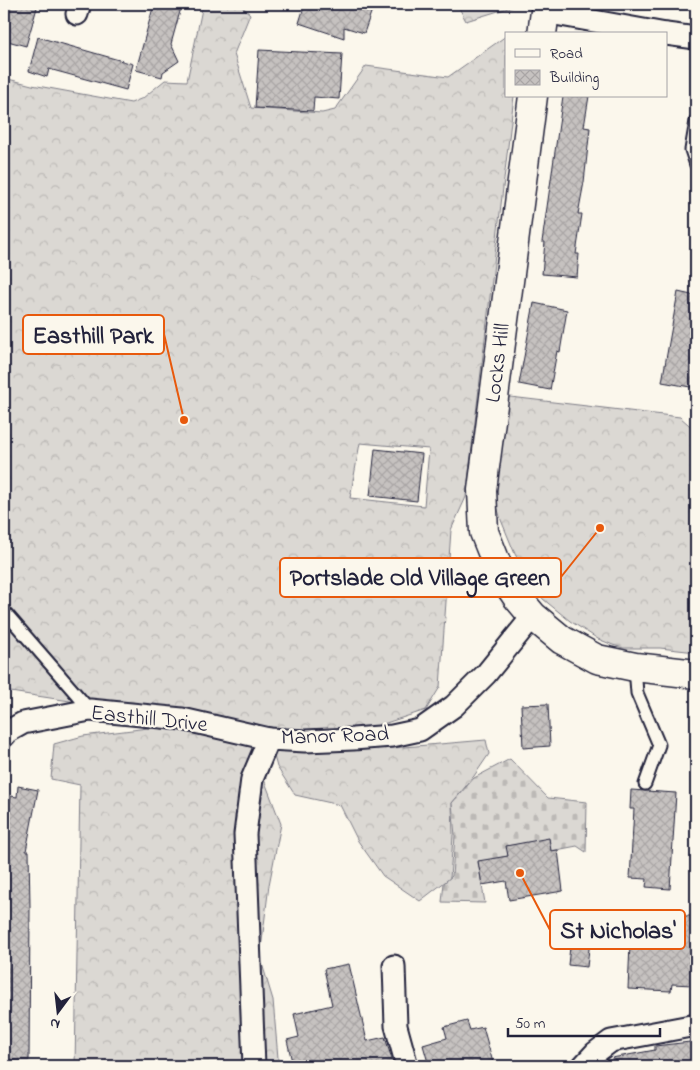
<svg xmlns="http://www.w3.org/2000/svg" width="700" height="1070" viewBox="0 0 700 1070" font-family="'Indie Flower',sans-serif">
	<defs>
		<pattern id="forest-crowns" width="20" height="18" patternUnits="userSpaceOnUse" patternTransform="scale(1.25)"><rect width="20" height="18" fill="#dbd8d3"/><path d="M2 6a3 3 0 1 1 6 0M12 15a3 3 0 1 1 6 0" fill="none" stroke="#bcb9b6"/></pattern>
		<pattern id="cemetery-stones" width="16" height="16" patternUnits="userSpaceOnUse" patternTransform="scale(1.25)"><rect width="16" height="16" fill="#dbd8d3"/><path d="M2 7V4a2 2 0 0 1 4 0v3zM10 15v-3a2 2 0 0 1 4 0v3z" fill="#bcb9b6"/></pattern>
		<pattern id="building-cross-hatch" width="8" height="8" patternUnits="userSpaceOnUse" patternTransform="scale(1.25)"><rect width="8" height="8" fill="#c6c2c0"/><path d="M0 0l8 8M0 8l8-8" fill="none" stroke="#aaa6a6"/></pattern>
	</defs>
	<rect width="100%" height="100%" fill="#fbf7ec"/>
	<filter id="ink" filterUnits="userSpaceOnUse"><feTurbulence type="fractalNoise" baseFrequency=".02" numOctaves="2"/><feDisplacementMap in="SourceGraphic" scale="10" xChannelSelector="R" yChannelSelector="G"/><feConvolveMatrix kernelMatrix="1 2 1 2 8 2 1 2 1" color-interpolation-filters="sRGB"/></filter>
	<g filter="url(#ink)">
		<!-- forest -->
		<g fill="url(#forest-crowns)" stroke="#7e7d87" fill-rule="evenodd">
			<path d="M203 4H239L250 14 234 54 251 108 322 113 335 110 366 66 448 77 506 36V96H514L466 497 451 530 440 687 426 710 309 748H393L486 740 489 754 474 776 452 803 453 836 450 878 420 901 383 876 358 841 340 805 295 795 277 767 267 731 4 691V78L32 85 131 103 143 98 165 80 187 81ZM360 443 429 449 424 506 350 498Z"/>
			<polygon points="457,4 529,4 518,5 466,21"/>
			<polygon points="502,396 680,417 696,431 696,652 660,648 623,648 613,645 598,639 570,621 543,599 523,569 515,554 501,520 496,503 493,486"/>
			<polygon points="197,722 246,732 281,824 269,885 260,957 273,1000 278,1058 276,1066 75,1066 80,785 51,779 54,744 83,736"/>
		</g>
		<!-- cemetery -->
		<polygon fill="url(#cemetery-stones)" stroke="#7e7d87" points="510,759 548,798 587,802 586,852 577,846 551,851 549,839 507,846 508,856 478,862 485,903 442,902 444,883 452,876 455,836 452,803 474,778"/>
		<!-- building -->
		<g fill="url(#building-cross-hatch)" stroke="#22223b">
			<polygon points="10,4 38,4 26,46 4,40 4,27"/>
			<polygon points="154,4 182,4 171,44 179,61 163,72 162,77 136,70"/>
			<polygon points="305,4 313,4 327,9 329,4 374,4 364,33 344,27 344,38 299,23"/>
			<polygon points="38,37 133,64 126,90 49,69 47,77 29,71"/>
			<polygon points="259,50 342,54 339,99 314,97 313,111 255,108"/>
			<polygon points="563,96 589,96 584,127 590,128 584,182 578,214 582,214 576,254 579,254 577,277 542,274 545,242 542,242"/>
			<polygon points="678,292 696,296 696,388 662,382"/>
			<polygon points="534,303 567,310 560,352 557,351 550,390 519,384"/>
			<polygon points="375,449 422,454 417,501 370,496"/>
			<polygon points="548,704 550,746 523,748 521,705"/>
			<polygon points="18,786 38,790 26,851 29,851 30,907 29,1060 4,1060 4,1019 6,1019 7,983 7,950 4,950 4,907 7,907 7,838 4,837 4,831 11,796 17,797"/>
			<polygon points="631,790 676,793 670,889 646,887 647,879 630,878 634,809 630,809"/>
			<polygon points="549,838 551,851 558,850 563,891 509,900 506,881 482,885 478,861 508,856 506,846"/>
			<polygon points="574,911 593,913 587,967 568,965"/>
			<polygon points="683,916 696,916 696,975 693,974 692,985 672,984 671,991 628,989 630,945 681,948"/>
			<polygon points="349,964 367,1041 385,1037 394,1066 293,1066 287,1040 299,1037 294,1014 332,1005 324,969"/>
			<polygon points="467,1021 470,1030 483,1027 494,1066 429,1066 423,1045 447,1038 444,1027"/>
			<polygon points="690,1042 692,1063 661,1066 613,1066 612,1058 655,1050 655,1046"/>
		</g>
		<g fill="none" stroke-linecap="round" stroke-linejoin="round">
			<!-- lane casing -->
			<g stroke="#22223b" stroke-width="15">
				<g id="lane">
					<polyline points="696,121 691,150 696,165"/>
					<polyline points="4,611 90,710"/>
					<polyline points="635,668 637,693 659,745 645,784"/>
				</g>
			</g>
			<!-- street casing -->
			<g stroke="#22223b" stroke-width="25">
				<g id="street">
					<polyline points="544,12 666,34"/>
					<polyline points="77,14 80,4"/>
					<polyline points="666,34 696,38"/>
					<polyline points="4,736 7,732 23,723 90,710 182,719 269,739"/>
					<polyline points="394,966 396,1026 407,1066"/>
					<polyline points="254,1066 245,834 252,779 269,739 305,741 353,739 392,736 420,730 454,706 486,674 533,616"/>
					<polyline points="583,1066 595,1053 611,1041 696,1025"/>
				</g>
			</g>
			<!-- secondary casing -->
			<g stroke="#22223b" stroke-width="31">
				<g id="secondary">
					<polyline points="542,34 546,4"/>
					<polyline points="533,96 482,490 484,532 500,572 517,597 533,616 562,640 597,659 635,667 696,674"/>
				</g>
			</g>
			<!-- lane -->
			<use href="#lane" stroke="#fbf7ec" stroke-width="11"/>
			<!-- street -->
			<use href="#street" stroke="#fbf7ec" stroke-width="21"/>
			<!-- secondary -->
			<use href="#secondary" stroke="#fbf7ec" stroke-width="28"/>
		</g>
	</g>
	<g text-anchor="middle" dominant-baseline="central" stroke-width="4.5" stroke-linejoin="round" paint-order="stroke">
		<!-- street labels -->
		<g font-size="22" fill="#22223b" stroke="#fbf7ec">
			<text transform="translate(499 363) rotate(-83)">Locks Hill</text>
			<text transform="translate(149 720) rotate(6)">Easthill Drive</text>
			<text transform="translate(335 737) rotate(-2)">Manor Road</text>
		</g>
	</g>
	<!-- callouts -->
	<path fill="none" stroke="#e8590c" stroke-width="2" d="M184 420L164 334M600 528L561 577M520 873L550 930"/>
	<g fill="#e8590c" stroke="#fbf7ec" stroke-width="2">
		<circle cx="184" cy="420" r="5"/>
		<circle cx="600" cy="528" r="5"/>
		<circle cx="520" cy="873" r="5"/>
	</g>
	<g fill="#fbf7ec" stroke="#e8590c" stroke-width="2">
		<rect x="23" y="315" width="141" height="39" rx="5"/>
		<rect x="280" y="558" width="281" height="39" rx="5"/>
		<rect x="550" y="910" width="135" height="39" rx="5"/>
	</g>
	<g font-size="24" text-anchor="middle" font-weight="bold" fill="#22223b">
		<text x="93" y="343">Easthill Park</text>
		<text x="420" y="585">Portslade Old Village Green</text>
		<text x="618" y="938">St Nicholas'</text>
	</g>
	<!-- margin -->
	<rect width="700" height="1070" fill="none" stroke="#fbf7ec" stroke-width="20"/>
	<rect x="10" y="10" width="680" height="1050" fill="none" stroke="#22223b" stroke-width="2" filter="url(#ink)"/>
	<!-- legend -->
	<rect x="505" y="32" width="162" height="65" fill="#fbf7ec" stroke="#a4a2a5"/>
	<rect x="515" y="49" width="25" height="8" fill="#fbf7ec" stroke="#a4a2a5"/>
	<text x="550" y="58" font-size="15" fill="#22223b">Road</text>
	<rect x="515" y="70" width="25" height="15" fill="url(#building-cross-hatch)" stroke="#a4a2a5"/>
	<text x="550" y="82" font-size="15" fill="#22223b">Building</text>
	<!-- north arrow -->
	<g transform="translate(58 1012) rotate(195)" stroke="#fbf7ec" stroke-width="4" paint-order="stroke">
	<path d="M0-4L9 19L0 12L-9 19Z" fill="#22223b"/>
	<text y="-8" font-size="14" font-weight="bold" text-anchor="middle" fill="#22223b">N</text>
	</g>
	<!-- scale -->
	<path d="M508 1028v8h152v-8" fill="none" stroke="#22223b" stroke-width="2.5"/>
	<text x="515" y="1028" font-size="15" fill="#22223b" stroke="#fbf7ec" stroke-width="4" paint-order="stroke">50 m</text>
</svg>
